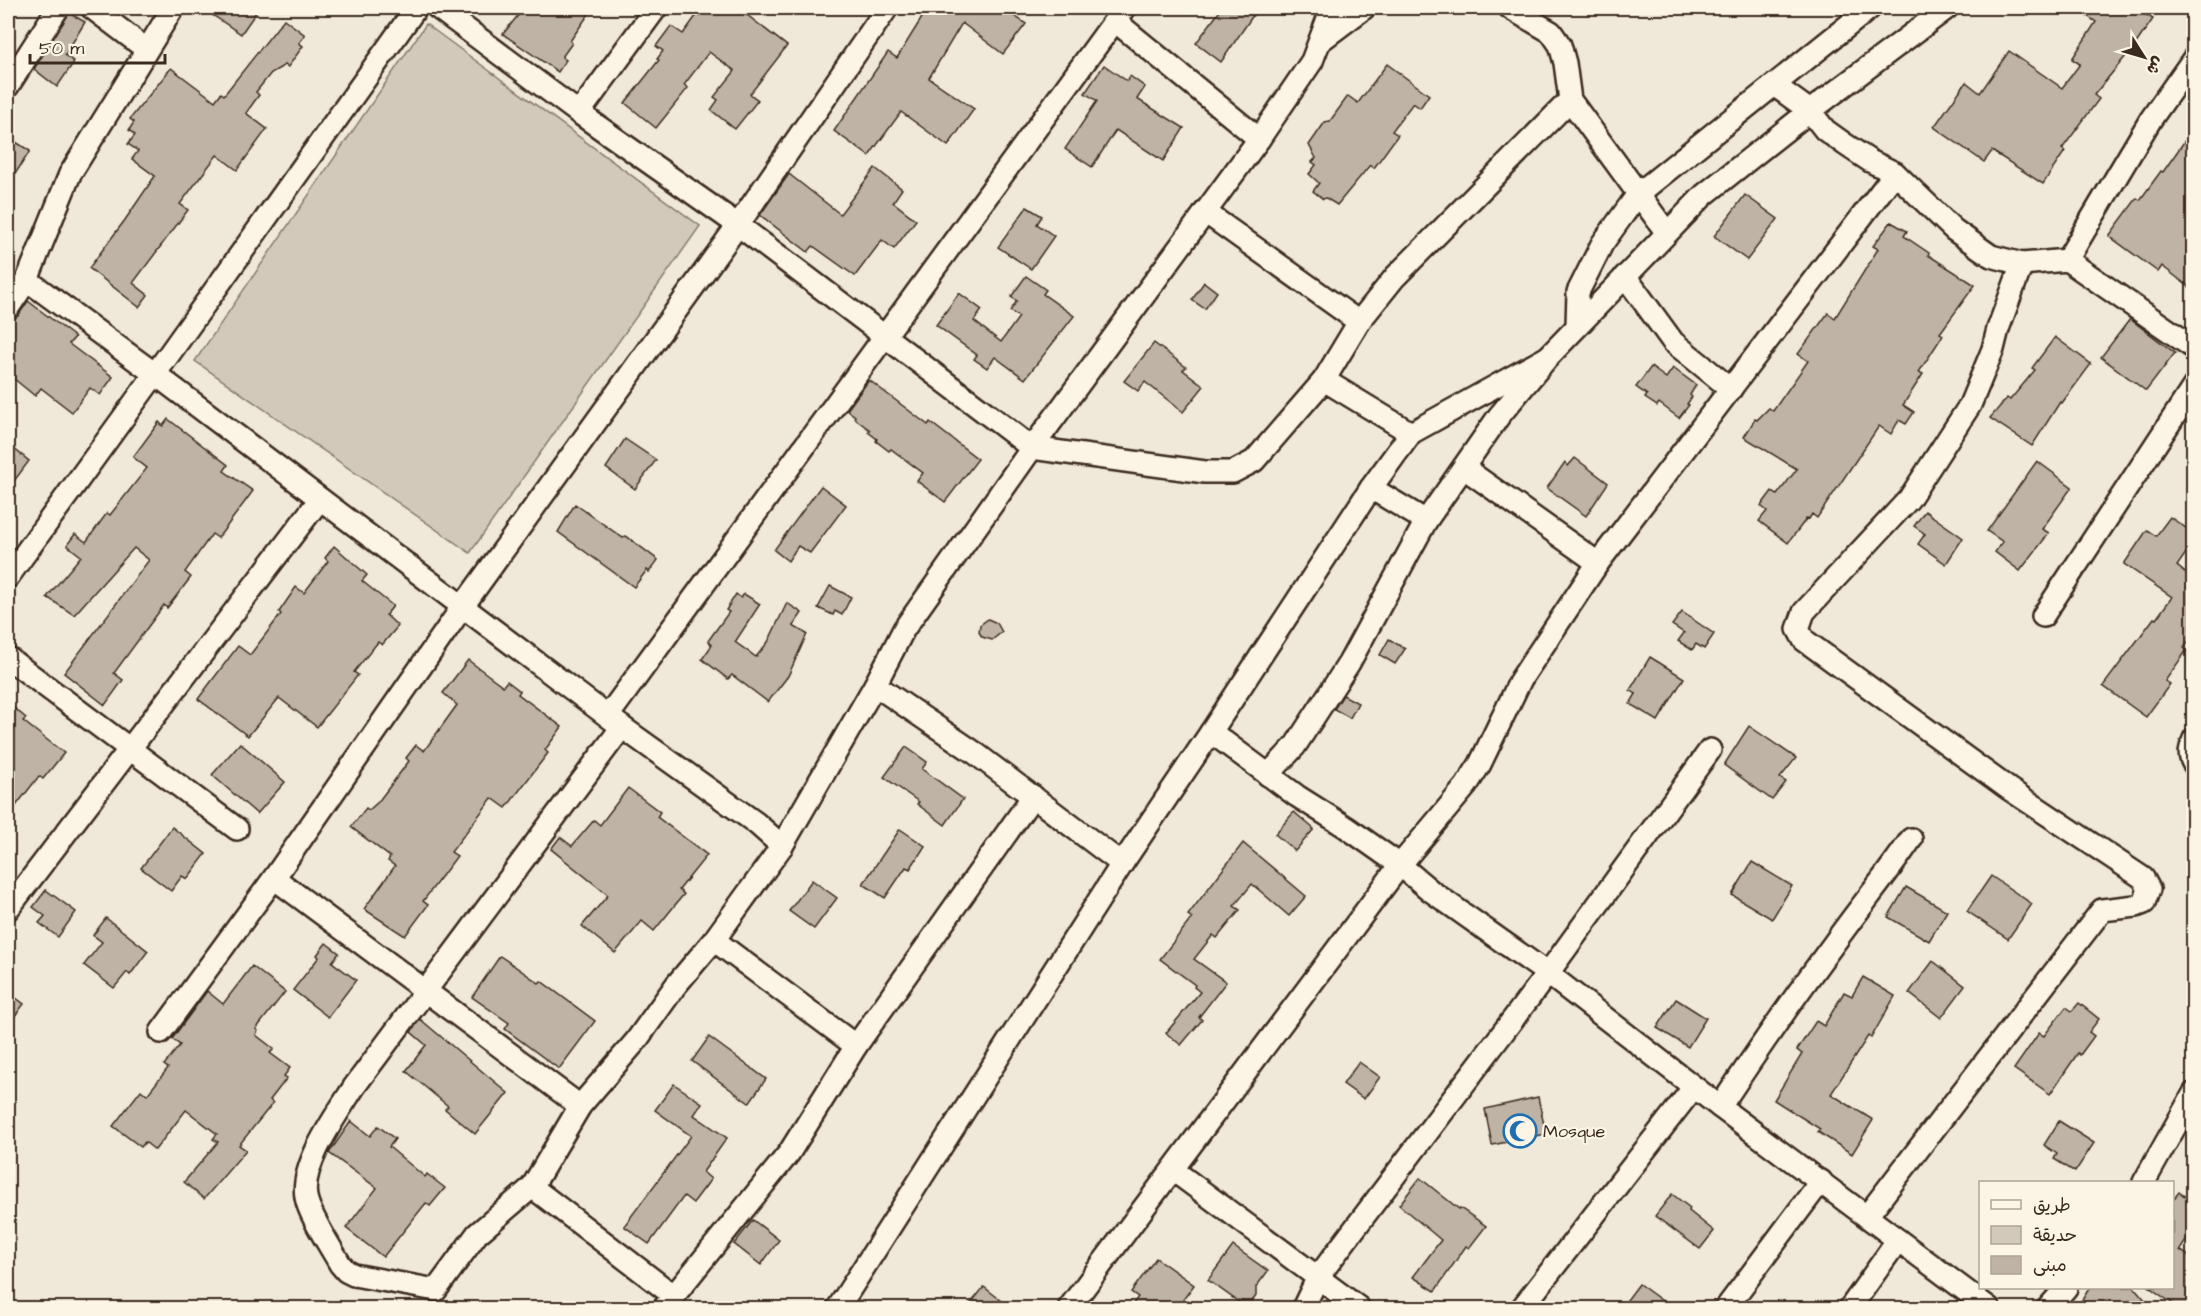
<svg xmlns="http://www.w3.org/2000/svg" width="2201" height="1316" viewBox="0 0 2201 1316" font-family="'Architects Daughter','Playpen Sans Arabic',sans-serif">
	<rect width="100%" height="100%" fill="#f0e9d9"/>
	<filter id="ink" filterUnits="userSpaceOnUse"><feTurbulence type="fractalNoise" baseFrequency=".0167" numOctaves="2"/><feDisplacementMap in="SourceGraphic" scale="12" xChannelSelector="R" yChannelSelector="G"/><feConvolveMatrix kernelMatrix="1 2 1 2 8 2 1 2 1" color-interpolation-filters="sRGB"/></filter>
	<g filter="url(#ink)">
		<!-- green -->
		<polygon fill="#d2c9ba" stroke="#867a6c" stroke-width="1.5" points="426,24 700,226 470,553 195,361"/>
		<!-- building -->
		<g fill="#beb3a4" stroke="#3b2a1e" stroke-width="1.5">
			<polygon points="202,8 259,8 241,34"/>
			<polygon points="524,8 593,8 570,41 572,43 562,57 566,60 558,72 503,34"/>
			<polygon points="702,8 738,8 787,46 750,94 758,100 735,129 711,110 718,100 714,97 735,71 709,52 684,85 688,88 656,128 625,103 659,60 657,59 663,51 656,46 671,26 683,34"/>
			<polygon points="928,8 1003,8 1026,24 1003,54 962,23 929,78 974,109 948,146 901,112 869,156 834,131 888,52 897,58"/>
			<polygon points="1222,8 1258,8 1221,62 1196,43"/>
			<polygon points="2075,8 2136,8 2153,19 2135,45 2094,95 2099,99 2062,149 2065,151 2043,184 1992,151 1984,162 1934,127 1966,82 1980,93 2009,51 2062,88 2080,64 2072,59 2096,22"/>
			<polygon points="69,13 85,22 65,55 74,62 57,87 34,69"/>
			<polygon points="284,19 305,35 299,43 303,46 288,67 285,65 271,73 256,92 259,95 246,113 267,129 237,170 217,155 180,204 188,210 133,283 148,295 139,307 89,268 125,220 155,176 132,159 138,151 128,144 135,135 129,130 134,122 130,119 171,68 215,101 221,93 224,95"/>
			<polygon points="1387,64 1429,95 1420,108 1413,103 1392,131 1398,135 1374,168 1370,165 1337,205 1326,198 1323,199 1313,191 1319,183 1309,174 1316,165 1312,162 1316,158 1309,145 1325,122 1330,121 1348,96 1358,103"/>
			<polygon points="1104,65 1127,81 1130,76 1145,87 1137,99 1184,128 1163,161 1116,130 1092,167 1065,149 1097,101 1085,93"/>
			<polygon points="2193,129 2193,290 2162,266 2158,272 2109,236 2137,198 2140,200 2161,171 2163,172"/>
			<polygon points="8,137 30,151 8,185"/>
			<polygon points="875,168 902,189 893,202 916,220 894,249 882,240 855,276 813,246 808,252 760,215 789,174 840,214"/>
			<polygon points="1745,195 1778,219 1747,260 1714,236"/>
			<polygon points="1027,207 1042,216 1037,224 1054,236 1031,269 998,247"/>
			<polygon points="1891,222 1907,231 1904,236 1929,253 1928,255 1975,285 1940,333 1943,335 1919,372 1923,374 1903,405 1914,412 1906,424 1899,420 1891,434 1879,426 1817,518 1812,514 1809,519 1807,518 1788,543 1759,521 1767,511 1761,506 1772,491 1777,495 1797,469 1744,437 1755,419 1757,420 1769,408 1773,411 1808,361 1798,354 1828,313 1835,318 1878,249 1873,246"/>
			<polygon points="1026,276 1046,290 1043,294 1074,316 1025,379 995,357 987,368 974,359 977,355 936,325 959,293 982,310 974,321 1001,342 1019,317 1010,311 1017,301 1011,297"/>
			<polygon points="1204,282 1217,292 1205,309 1192,300"/>
			<polygon points="28,301 75,337 69,344 113,377 100,395 90,388 72,412 41,388 35,396 8,374 8,321 18,316"/>
			<polygon points="2130,319 2175,353 2146,391 2101,357"/>
			<polygon points="2055,337 2091,364 2062,403 2060,402 2032,446 1990,418 2007,398 2010,400 2035,370 2032,368"/>
			<polygon points="1154,343 1186,367 1183,370 1204,386 1183,412 1145,382 1138,391 1124,381"/>
			<polygon points="1651,367 1666,378 1673,368 1696,385 1690,395 1692,397 1687,404 1689,405 1679,418 1659,403 1657,406 1645,398 1647,395 1636,387"/>
			<polygon points="869,380 928,425 930,422 978,459 945,502 917,481 923,473 891,449 889,451 876,441 877,439 868,432 870,430 854,418 855,416 847,410"/>
			<polygon points="168,419 228,465 224,471 253,491 218,538 212,534 185,572 191,577 167,608 164,605 114,673 123,680 105,705 64,673 149,560 134,548 74,615 47,597 81,556 67,545 75,534 86,542 107,513 110,515 147,468 133,457 159,422 163,426"/>
			<polygon points="625,439 656,460 635,489 606,468"/>
			<polygon points="8,444 29,461 8,489"/>
			<polygon points="1575,458 1608,483 1586,516 1547,488 1565,462 1568,466"/>
			<polygon points="2037,461 2072,487 2042,529 2049,533 2020,571 1995,552 2003,542 1987,531"/>
			<polygon points="821,486 846,505 810,553 798,546 788,561 774,550"/>
			<polygon points="575,504 623,538 626,536 658,560 649,572 647,570 634,587 558,532"/>
			<polygon points="1925,511 1963,538 1946,564 1918,544 1925,534 1914,526"/>
			<polygon points="2170,517 2193,533 2193,543 2177,566 2193,579 2193,635 2184,648 2187,650 2165,681 2170,684 2146,717 2103,686 2154,618 2156,619 2172,597 2124,564 2147,530 2156,536"/>
			<polygon points="334,546 367,575 362,581 393,606 386,615 398,626 382,645 378,642 354,672 358,675 317,727 279,698 248,736 198,699 238,646 250,655 281,614 279,612 296,587 304,593 328,561 325,558"/>
			<polygon points="830,586 851,597 842,615 835,611 833,615 818,608"/>
			<polygon points="736,594 741,598 744,594 760,604 735,642 756,657 768,642 787,603 802,613 793,626 807,634 788,676 768,702 732,675 728,679 702,659 712,645 708,641 729,612 726,610"/>
			<polygon points="1682,612 1714,634 1704,649 1696,644 1692,650 1678,641 1684,633 1672,625"/>
			<polygon points="988,619 997,623 1002,632 992,640 982,637 979,632 980,625"/>
			<polygon points="1389,639 1405,649 1395,664 1380,655"/>
			<polygon points="1650,657 1684,678 1658,721 1630,704 1636,694 1630,690"/>
			<polygon points="468,660 503,686 507,681 520,691 518,694 562,727 545,750 548,753 506,808 492,798 451,852 457,856 423,901 428,905 405,936 364,909 395,866 388,861 390,857 351,827 366,808 369,810 378,802 409,761 406,758 416,745 424,751 457,705 443,693"/>
			<polygon points="1343,695 1358,703 1350,718 1334,709"/>
			<polygon points="8,708 11,711 14,708 26,718 23,721 64,753 43,779 39,776 8,816"/>
			<polygon points="1749,726 1796,758 1780,778 1786,782 1772,800 1724,765"/>
			<polygon points="240,743 285,782 257,814 212,775"/>
			<polygon points="906,747 927,762 922,769 963,799 945,825 917,804 919,802 884,777"/>
			<polygon points="628,788 660,812 657,817 707,855 679,890 684,894 654,931 642,921 615,953 582,926 608,895 551,849 560,837 572,846 594,820 600,825"/>
			<polygon points="1294,812 1314,829 1295,851 1275,834"/>
			<polygon points="172,827 206,854 187,879 182,876 171,891 141,868"/>
			<polygon points="900,829 925,846 910,869 906,867 885,898 863,884"/>
			<polygon points="1243,843 1306,896 1289,916 1252,884 1234,906 1240,910 1217,938 1213,935 1194,959 1226,982 1199,1017 1202,1020 1181,1045 1166,1033 1200,992 1194,987 1195,985 1160,959 1192,918 1188,915"/>
			<polygon points="1752,862 1792,886 1772,919 1732,895"/>
			<polygon points="1991,876 2032,904 2008,939 1967,911"/>
			<polygon points="812,880 837,898 814,929 789,911"/>
			<polygon points="1906,887 1947,911 1929,941 1888,917"/>
			<polygon points="46,890 76,912 58,937 39,923 45,916 33,907"/>
			<polygon points="106,918 148,951 130,975 127,972 114,988 84,965 102,942 93,935"/>
			<polygon points="326,943 339,953 332,962 356,980 328,1017 293,990 319,957 317,955"/>
			<polygon points="500,956 539,983 541,981 595,1021 559,1069 505,1029 509,1023 472,997"/>
			<polygon points="1933,961 1965,986 1941,1018 1909,993"/>
			<polygon points="252,966 285,992 256,1029 258,1031 256,1035 274,1049 270,1053 290,1068 284,1076 287,1078 270,1100 273,1103 239,1145 246,1150 204,1199 184,1182 218,1142 213,1139 217,1134 186,1110 155,1150 145,1142 141,1147 113,1126 141,1090 147,1095 168,1068 164,1065 180,1045 172,1039 207,991 223,1004"/>
			<polygon points="1863,977 1895,996 1871,1038 1868,1036 1831,1094 1873,1120 1852,1154 1818,1132 1820,1129 1774,1100 1802,1054 1797,1050 1816,1021 1824,1026 1844,992 1852,996"/>
			<polygon points="8,992 24,1004 8,1025"/>
			<polygon points="1676,999 1706,1018 1688,1047 1657,1028"/>
			<polygon points="2079,1003 2099,1019 2089,1032 2094,1036 2080,1055 2078,1053 2050,1094 2014,1069 2039,1033 2044,1036 2066,1007 2072,1011"/>
			<polygon points="420,1019 508,1093 475,1134 445,1109 448,1106 406,1071 426,1045 411,1032"/>
			<polygon points="709,1037 766,1079 749,1103 692,1061"/>
			<polygon points="1359,1062 1380,1077 1364,1099 1343,1084"/>
			<polygon points="674,1084 702,1103 694,1115 727,1138 703,1172 711,1179 693,1203 684,1196 649,1244 624,1226 691,1136 655,1110"/>
			<polygon points="1538,1097 1546,1134 1492,1145 1485,1109"/>
			<polygon points="351,1121 370,1136 378,1126 395,1139 389,1147 425,1177 427,1174 445,1188 430,1206 426,1203 383,1257 346,1228 377,1188 329,1153"/>
			<polygon points="2059,1121 2094,1143 2075,1172 2054,1159 2057,1154 2044,1145"/>
			<polygon points="1420,1178 1459,1209 1460,1208 1486,1226 1469,1248 1466,1246 1435,1291 1413,1277 1441,1240 1399,1205"/>
			<polygon points="2179,1192 2193,1202 2193,1230 2180,1250 2193,1259 2193,1308 2179,1308 2149,1287 2172,1287 2172,1201"/>
			<polygon points="1672,1194 1690,1208 1689,1211 1714,1231 1700,1249 1655,1216"/>
			<polygon points="753,1220 779,1240 761,1265 734,1244"/>
			<polygon points="1233,1246 1268,1271 1256,1287 1256,1296 1247,1308 1208,1280"/>
			<polygon points="1156,1258 1194,1285 1177,1308 1130,1308 1138,1297 1131,1292"/>
			<polygon points="1639,1284 1672,1308 1621,1308"/>
			<polygon points="984,1287 1011,1308 967,1308"/>
			<polygon points="2090,1287 2134,1287 2152,1308 2077,1308"/>
		</g>
		<g fill="none" stroke-linecap="round" stroke-linejoin="round">
			<!-- minor casing -->
			<g stroke="#3b2a1e" stroke-width="26">
				<g id="minor">
					<polyline points="92,8 146,49"/>
					<polyline points="438,8 579,113 738,225 1032,448 1205,472 1233,472 1254,461 1324,380 1411,433"/>
					<polyline points="1510,8 1551,32 1560,45 1565,63 1570,100 1667,233"/>
					<polyline points="1115,21 1259,139"/>
					<polyline points="1320,41 1364,8"/>
					<polyline points="1774,85 1810,111 1825,130 1846,145 1870,161 1895,173 1954,230 1991,256 2022,264 2067,260 2194,348"/>
					<polyline points="8,86 58,8"/>
					<polyline points="579,113 656,8"/>
					<polyline points="1205,212 1359,322"/>
					<polyline points="2067,260 2151,119 2194,58"/>
					<polyline points="1625,276 1673,342 1731,389"/>
					<polyline points="27,280 155,374 622,727 756,823 782,846"/>
					<polyline points="8,308 27,280 70,174 173,8"/>
					<polyline points="1577,325 1578,292 1602,244 1638,194 1870,8"/>
					<polyline points="1324,380 1359,322 1395,277 1570,100"/>
					<polyline points="1464,468 1598,563 1895,173"/>
					<polyline points="1371,488 1426,521"/>
					<polyline points="8,577 155,374 416,8"/>
					<polyline points="2043,616 2194,386"/>
					<polyline points="8,658 237,829"/>
					<polyline points="608,716 1124,8"/>
					<path d="M622 727 354 1087C337 1114 300 1165 306 1197 309 1215 330 1246 340 1264L346 1271 354 1275 436 1290 477 1234 532 1187 580 1106 636 1041 676 985 714 940 782 846 875 685"/>
					<polyline points="1211,732 1297,796 1346,827 1400,865 1431,891 1551,976 1720,1107 1989,1308"/>
					<path d="M2194 739C2190 748 2188 756 2194 764"/>
					<polyline points="1268,775 1295,746 1349,663 1426,521 1499,416 1548,357 1704,195 1810,111 1947,8"/>
					<polyline points="1122,864 975,753 875,685 904,629 1032,448 1259,139 1312,61 1332,8"/>
					<polyline points="274,878 580,1106"/>
					<polyline points="8,909 320,499"/>
					<polyline points="714,940 856,1046 1033,796"/>
					<polyline points="161,1032 274,878 463,606 738,225 887,8"/>
					<path d="M1720 1107C1757 1051 1795 996 1835 942 1860 907 1887 875 1911 839"/>
					<polyline points="1173,1170 1359,1308"/>
					<polyline points="2144,1182 2194,1093"/>
					<polyline points="532,1187 674,1296"/>
					<polyline points="1867,1216 2102,910 2136,906 2144,903 2149,889 2143,878 2009,789 1804,640 1798,629 1804,612 1909,499 1970,405 1993,349 1998,329 2022,264"/>
					<polyline points="664,1308 789,1153 856,1046"/>
					<polyline points="838,1308 1122,864 1211,732 1371,488 1411,433 1548,357"/>
					<polyline points="1069,1308 1400,865 1466,786 1480,764 1521,679 1598,563"/>
					<polyline points="1303,1308 1318,1277 1554,965 1710,750"/>
					<polyline points="1522,1308 1694,1087"/>
					<polyline points="1726,1308 1821,1181"/>
					<polyline points="1850,1308 1898,1240"/>
					<polyline points="2048,1308 2066,1288"/>
				</g>
			</g>
			<!-- minor -->
			<use href="#minor" stroke="#fcf5e5" stroke-width="21"/>
		</g>
	</g>
	<!-- icons -->
	<defs>
		<g id="mosque-ring" transform="scale(1.725)"><circle r="9.5" fill="#fcf5e5" stroke="#1f6fb2" stroke-width="1.5"/><path d="M3.5-4.9A6 6 0 1 0 3.5 4.9A5 5 0 1 1 3.5-4.9Z" fill="#1f6fb2"/></g>
	</defs>
	<g fill-rule="evenodd">
		<use href="#mosque-ring" x="1520" y="1131"/>
	</g>
	<g text-anchor="middle" dominant-baseline="central" stroke-width="4.5" stroke-linejoin="round" paint-order="stroke">
		<!-- poi labels -->
		<g font-size="18" fill="#3b2a1e" stroke="#fcf5e5" text-anchor="start">
			<text x="1543" y="1131">Mosque</text>
		</g>
	</g>
	<!-- margin -->
	<rect width="2201" height="1316" fill="none" stroke="#fcf5e5" stroke-width="30"/>
	<rect x="15" y="15" width="2171" height="1286" fill="none" stroke="#3b2a1e" stroke-width="2" filter="url(#ink)"/>
	<!-- legend -->
	<rect x="1979" y="1181" width="195" height="108" fill="#fcf5e5" stroke="#afa495" stroke-width="1.5"/>
	<rect x="1991" y="1200" width="30" height="9" fill="#fcf5e5" stroke="#afa495" stroke-width="1.5"/>
	<text x="2033" y="1211" font-size="18" fill="#3b2a1e">طريق</text>
	<rect x="1991" y="1226" width="30" height="18" fill="#d2c9ba" stroke="#afa495" stroke-width="1.5"/>
	<text x="2033" y="1241" font-size="18" fill="#3b2a1e">حديقة</text>
	<rect x="1991" y="1256" width="30" height="18" fill="#beb3a4" stroke="#afa495" stroke-width="1.5"/>
	<text x="2033" y="1271" font-size="18" fill="#3b2a1e">مبنى</text>
	<!-- north arrow -->
	<g transform="translate(2144 57) rotate(127)" stroke="#fcf5e5" stroke-width="4.5" paint-order="stroke">
	<path d="M0-4.5L10 22L0 15L-10 22Z" fill="#3b2a1e"/>
	<text y="-9" font-size="16" font-weight="bold" text-anchor="middle" fill="#3b2a1e">ش</text>
	</g>
	<!-- scale -->
	<path d="M30 54v9h135v-9" fill="none" stroke="#3b2a1e" stroke-width="3"/>
	<text x="39" y="54" font-size="18" fill="#3b2a1e" stroke="#fcf5e5" stroke-width="4.5" paint-order="stroke">50 m</text>
</svg>
